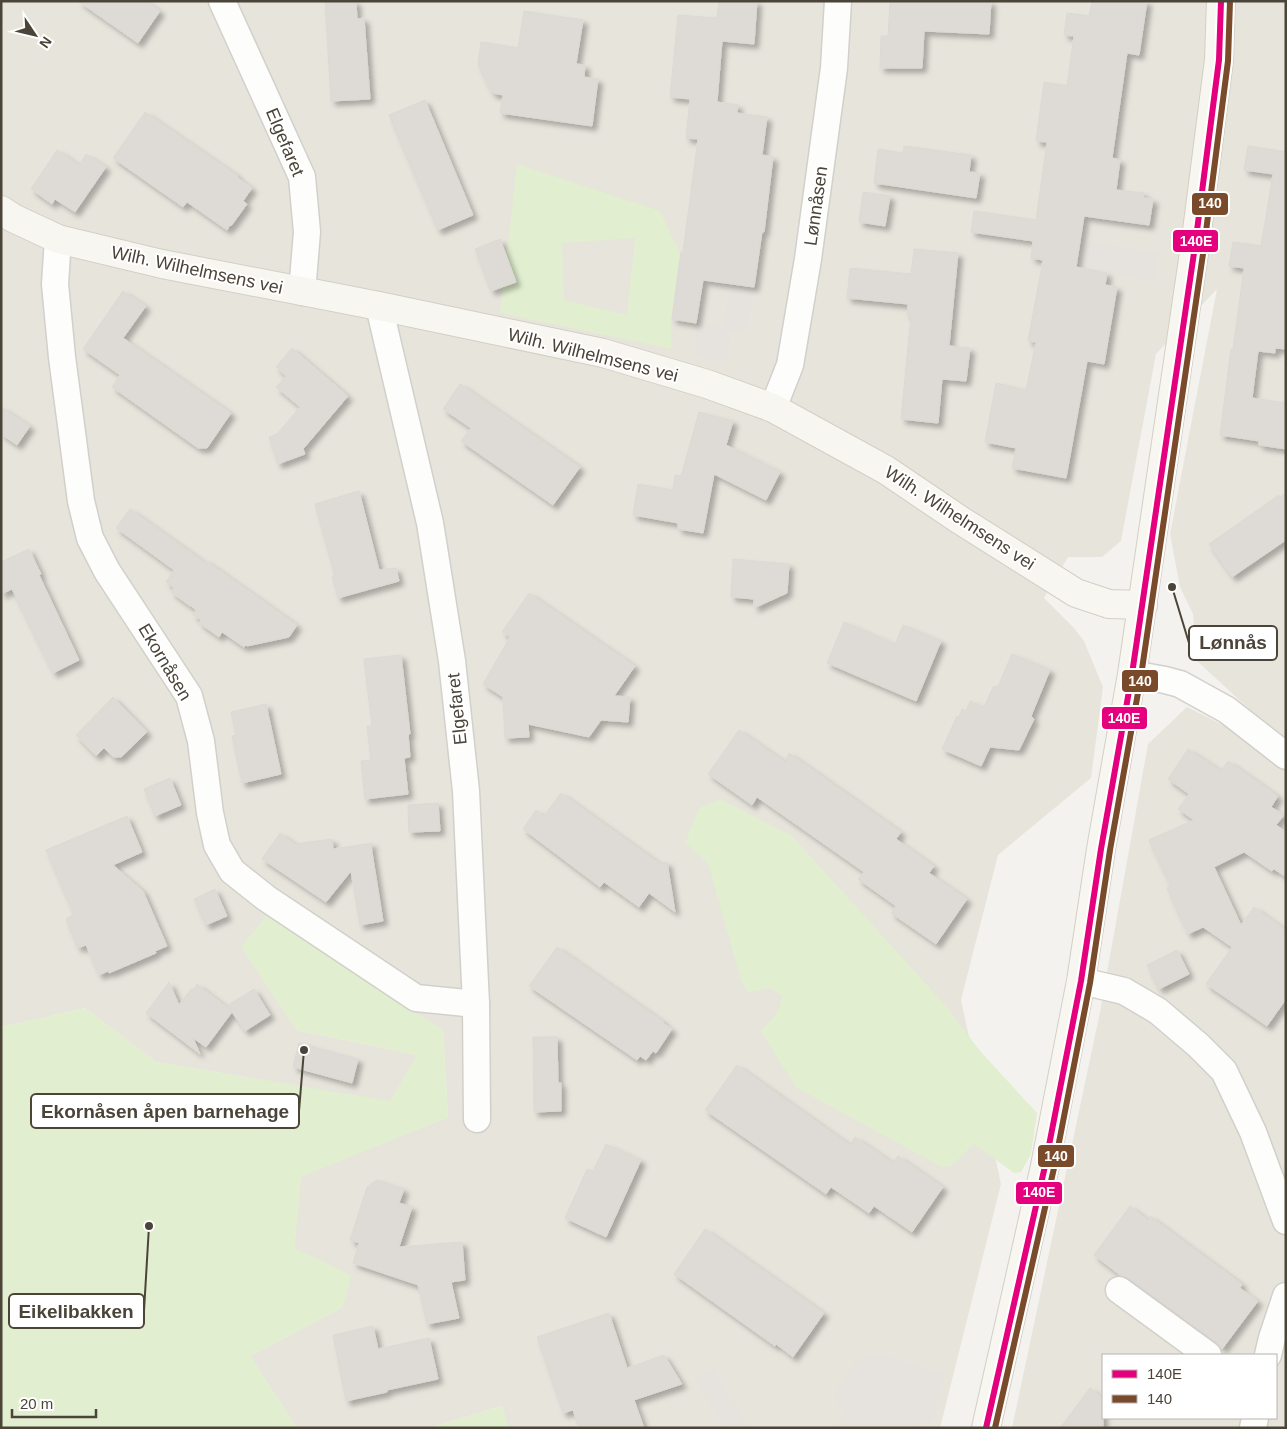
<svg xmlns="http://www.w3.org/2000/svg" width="1287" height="1429" viewBox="0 0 1287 1429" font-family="Arial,sans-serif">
	<defs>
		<filter id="shadow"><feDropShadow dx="4.5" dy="4.5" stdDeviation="2.5" flood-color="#0004"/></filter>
	</defs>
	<rect width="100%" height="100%" fill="#f4f2ee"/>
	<!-- residential -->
	<g fill="#e7e4dc" fill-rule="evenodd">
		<polygon points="1,1 1286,1 1286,746 1247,707 1197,661 1193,614 1180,587 1170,534 1217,289 1156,354 1121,541 1102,557 1068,557 1044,598 1074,628 1084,641 1103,687 1091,778 998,855 961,1000 1001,1184 940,1428 508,1428 502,1406 429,1428 297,1428 250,1356 343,1307 294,1248 301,1176 448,1117 443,1030 296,1030 417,1055 390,1102 156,1062 85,1008 1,1027"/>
		<path d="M1187 707 1239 733 1286 769V1428H1012L1100 1012 1148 744ZM1103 1355H1276V1418H1103Z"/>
	</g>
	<!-- green -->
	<g fill="#e1eecf" fill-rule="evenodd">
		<path d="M517 164 660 211 680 253 671 320V349L500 313ZM635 238 627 315 564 300 562 243Z"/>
		<polygon points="720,799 792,836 946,1006 980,1051 1037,1113 1031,1154 1021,1172 1014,1173 974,1144 951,1166 942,1167 797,1088 760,1031 777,1014 782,996 769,988 749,992 742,984 708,863 685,843 699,808"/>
		<polygon points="266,916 443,1030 448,1117 301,1177 294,1248 351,1275 343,1307 250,1356 297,1428 1,1428 1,1027 85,1008 156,1062 390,1101 417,1055 296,1030 241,947"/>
		<polygon points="502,1406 508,1428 429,1428"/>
	</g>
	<!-- parking -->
	<g fill="#e6e3df">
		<polygon points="1082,240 1158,253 1154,281 1078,268"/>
		<polygon points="728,284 754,287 748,332 731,331 727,361 694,357 697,323 724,326"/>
		<polygon points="875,1353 944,1373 934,1419 928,1423 918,1422 911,1428 836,1428 843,1412 833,1396 857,1360"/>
		<polygon points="712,1368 749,1428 725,1428 695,1379"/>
	</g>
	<!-- building -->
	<g fill="#dedbd6" stroke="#dcd9d4" filter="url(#shadow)">
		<polygon points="78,1 146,1 160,11 138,43"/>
		<polygon points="325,1 356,1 357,19 364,18 370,99 331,101"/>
		<polygon points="719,1 757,1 754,44 722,41 717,102 738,105 737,113 767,117 762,155 773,157 764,232 762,232 754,287 703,280 696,323 672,319 681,252 683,252 698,139 686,138 690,99 670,97 678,15 717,18"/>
		<polygon points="890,1 991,1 989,34 924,31 922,68 880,68 881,36 888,36"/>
		<polygon points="1092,1 1147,1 1139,55 1127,53 1112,158 1120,160 1116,190 1144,193 1143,198 1153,199 1149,225 1084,216 1076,267 1107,273 1105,285 1117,287 1104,364 1087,361 1066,478 1012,468 1016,448 985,442 996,383 1026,390 1036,342 1028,341 1043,260 1031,258 1033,241 971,232 974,211 1036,220 1047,142 1036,141 1044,82 1067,86 1074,36 1064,35 1067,13 1089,16"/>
		<polygon points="524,11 583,20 576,64 585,65 584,77 598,79 592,126 500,113 503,95 492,93 478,64 481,42 518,48"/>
		<polygon points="425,100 473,215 438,230 389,115"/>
		<polygon points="145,112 238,176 237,177 252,188 243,201 247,204 231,226 230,225 227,230 187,202 183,207 113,158"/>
		<polygon points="904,146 971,155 969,172 980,173 976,198 874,183 878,149 903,153"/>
		<polygon points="1248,146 1286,152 1286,349 1275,348 1275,353 1258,351 1252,398 1286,403 1286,449 1259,445 1259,441 1220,435 1231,349 1233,349 1244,268 1229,266 1233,242 1261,246 1273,174 1244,170"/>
		<polygon points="57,150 79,165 86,154 106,167 75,212 55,199 52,204 31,189"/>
		<polygon points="863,192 890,196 885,226 859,222"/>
		<polygon points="500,239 516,282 491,291 475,249"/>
		<polygon points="914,249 958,253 949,346 970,348 966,381 942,379 938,423 901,419 911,316 907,315 908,304 847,298 850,268 911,274"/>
		<polygon points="123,291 146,306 123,338 231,413 207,448 198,448 112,387 120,375 83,349"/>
		<polygon points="292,348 348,396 303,449 305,454 278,464 269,437 277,434 300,407 276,387 286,376 276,367"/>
		<polygon points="460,384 580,467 553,505 461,441 471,428 443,409"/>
		<polygon points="1,407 30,426 17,445 1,434"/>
		<polygon points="699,412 733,421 726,445 780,472 766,500 714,474 703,533 678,529 678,523 633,515 638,484 673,490 675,475 681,476"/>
		<polygon points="359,491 379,570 396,568 399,581 338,598 332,576 335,576 315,504"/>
		<polygon points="1286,493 1286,540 1232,577 1209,544 1279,495 1279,498"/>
		<polygon points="130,509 189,551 204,562 205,560 297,625 289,637 247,646 246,645 244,647 222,632 219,637 199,623 201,620 193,615 196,610 191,606 193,604 190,606 171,592 174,588 166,582 174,570 116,528"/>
		<polygon points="29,549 41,574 39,575 79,660 53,673 12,589 1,594 1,562"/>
		<polygon points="733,559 789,564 787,593 754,608 754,599 731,597"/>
		<polygon points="529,593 635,666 614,696 630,697 628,722 601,720 589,737 528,724 529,737 505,738 503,697 483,684 510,637 502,632"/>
		<polygon points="844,622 895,644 903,625 941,641 916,701 827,663"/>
		<polygon points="1012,654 1050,670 1031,716 1034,719 1019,750 990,747 981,766 942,749 957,716 959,717 962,709 966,711 970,701 984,707 993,687 998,686"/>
		<polygon points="401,655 410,734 408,734 410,757 404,758 408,794 365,799 361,761 371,760 367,726 372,726 364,659"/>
		<polygon points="113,697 147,732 121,757 113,757 104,748 96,756 76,735"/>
		<polygon points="266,704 281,774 242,783 232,736 236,735 231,712"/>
		<polygon points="739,730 785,762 789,753 901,832 896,839 934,866 929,873 967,899 936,944 891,913 896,906 858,879 864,872 757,797 752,805 708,774"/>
		<polygon points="1188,749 1221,771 1228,761 1278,796 1271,807 1284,815 1276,825 1286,832 1286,877 1274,869 1272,871 1244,852 1214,867 1241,925 1254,907 1286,930 1286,999 1267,1026 1206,984 1232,947 1203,927 1188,934 1167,888 1171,886 1149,840 1194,820 1178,809 1189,794 1168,779"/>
		<polygon points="170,778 181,805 155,816 144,789"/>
		<polygon points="561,793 659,863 667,862 675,912 649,893 639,907 604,882 600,887 523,829 536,810 544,816"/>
		<polygon points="438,803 440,831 409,832 408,805"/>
		<polygon points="127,816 142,852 113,865 143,891 167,946 155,951 156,953 109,973 108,971 99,975 86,945 78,948 66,919 73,915 73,912 46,850"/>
		<polygon points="280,833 295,844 332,839 333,849 373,843 371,846 383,921 360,925 351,871 326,902 262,859"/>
		<polygon points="215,889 227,916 206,925 194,899"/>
		<polygon points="557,947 664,1022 663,1023 672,1029 656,1053 653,1051 646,1060 640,1056 637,1060 529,986"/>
		<polygon points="1177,950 1189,974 1159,989 1147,965"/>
		<polygon points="169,982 179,1005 191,989 194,989 197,984 232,1011 228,1005 254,989 270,1015 245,1031 232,1012 206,1047 193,1038 200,1054 146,1013"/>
		<polygon points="533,1037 557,1037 558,1083 561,1083 561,1111 534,1112"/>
		<polygon points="299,1043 358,1059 352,1083 293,1067"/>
		<polygon points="737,1065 850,1145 855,1137 893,1163 898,1156 943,1187 912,1232 874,1206 869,1213 831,1187 826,1194 705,1110"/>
		<polygon points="606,1144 641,1160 606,1237 565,1218 587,1169 593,1171"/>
		<polygon points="377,1180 404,1189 399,1203 412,1207 399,1247 462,1242 465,1280 451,1282 459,1318 427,1324 418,1285 353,1263 359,1243 350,1240 367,1187"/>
		<polygon points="1130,1206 1148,1220 1150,1216 1182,1240 1242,1284 1240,1288 1258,1301 1222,1349 1217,1343 1128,1278 1120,1275 1094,1255"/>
		<polygon points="705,1229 824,1313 793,1357 776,1344 775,1346 674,1274"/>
		<polygon points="609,1313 627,1368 664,1355 682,1384 634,1400 644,1428 579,1428 573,1410 563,1413 537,1337"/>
		<polygon points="373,1326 378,1349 429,1338 438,1379 387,1390 387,1392 346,1401 333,1335"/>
		<polygon points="1090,1388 1103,1398 1103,1428 1060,1428"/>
	</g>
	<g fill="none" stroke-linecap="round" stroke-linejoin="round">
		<!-- street casing -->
		<g stroke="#d2d0cb" stroke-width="29">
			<g id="street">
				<polyline points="222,1 302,177 307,232 302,292"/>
				<polyline points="58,239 55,284 62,357 81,501 90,538 107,571 189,696 201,741 210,813 217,845 232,871 266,898 416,998 476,1004"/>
				<polyline points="379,306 430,523 452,661 466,791 476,1004 477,1119"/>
				<polyline points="773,408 790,365 808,259 834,68 838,1"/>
				<polyline points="1132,674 1165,680 1180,684 1227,710 1286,756"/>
				<polyline points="1081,981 1124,991 1158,1011 1198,1045 1224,1071 1253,1132 1286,1221"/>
				<polyline points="1119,1290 1208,1355"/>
				<polyline points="1268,1355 1272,1338 1286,1296"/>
				<polyline points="1253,1428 1255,1418"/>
			</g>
		</g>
		<!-- secondary casing -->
		<g stroke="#d3cfc5" stroke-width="30">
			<g id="secondary">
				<polyline points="1,210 13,218 58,239 162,264 379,306 603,353 707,384 773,408 886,470 960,520 1076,593 1109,604 1143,605"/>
				<polyline points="986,1428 1045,1166 1081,981 1101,849 1132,674 1195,246 1219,60 1221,1"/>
			</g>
		</g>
		<!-- street -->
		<use href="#street" stroke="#fdfdfc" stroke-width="26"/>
		<!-- secondary -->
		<use href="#secondary" stroke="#f7f6f1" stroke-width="28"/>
		<!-- bus-1 casing -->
		<g stroke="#fff" stroke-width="10">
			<polyline id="bus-1" points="986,1428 1045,1166 1081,981 1101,849 1132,674 1195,246 1219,60 1221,1"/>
		</g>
		<!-- bus-2 casing -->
		<g stroke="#fff" stroke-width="10">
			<polyline id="bus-2" points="995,1428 1054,1168 1090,983 1110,850 1141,676 1204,247 1228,61 1230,1"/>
		</g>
		<!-- bus-1 -->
		<use href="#bus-1" stroke="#e5007d" stroke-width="6"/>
		<!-- bus-2 -->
		<use href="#bus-2" stroke="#7a4b2a" stroke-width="6"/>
	</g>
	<g text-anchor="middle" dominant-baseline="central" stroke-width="4" stroke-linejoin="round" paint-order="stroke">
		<!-- street labels -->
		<g font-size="18" fill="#4b4439" stroke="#fff">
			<text transform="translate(285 142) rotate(67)">Elgefaret</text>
			<text transform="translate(816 206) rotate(-82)">Lønnåsen</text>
			<text transform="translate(197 270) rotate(12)">Wilh. Wilhelmsens vei</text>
			<text transform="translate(593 355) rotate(14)">Wilh. Wilhelmsens vei</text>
			<text transform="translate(960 518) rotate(33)">Wilh. Wilhelmsens vei</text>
			<text transform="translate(165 662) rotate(59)">Ekornåsen</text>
			<text transform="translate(457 709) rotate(-96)">Elgefaret</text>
		</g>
	</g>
	<!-- callouts -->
	<path fill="none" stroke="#4b4439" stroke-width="2" d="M1172 587L1189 643M304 1050L299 1111M149 1226L144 1311"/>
	<g fill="#4b4439" stroke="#fff" stroke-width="2">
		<circle cx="1172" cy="587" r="5"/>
		<circle cx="304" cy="1050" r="5"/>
		<circle cx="149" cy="1226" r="5"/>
	</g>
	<g fill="#fff" stroke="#4b4439" stroke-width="2">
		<rect x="1189" y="626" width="88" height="34" rx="5"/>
		<rect x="31" y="1094" width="268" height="34" rx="5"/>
		<rect x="9" y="1294" width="135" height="34" rx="5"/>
	</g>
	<g font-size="19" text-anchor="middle" font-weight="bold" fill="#4b4439">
		<text x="1233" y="649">Lønnås</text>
		<text x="165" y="1118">Ekornåsen åpen barnehage</text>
		<text x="76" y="1318">Eikelibakken</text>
	</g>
	<g stroke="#fff" stroke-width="2">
		<rect x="1191" y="192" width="38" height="24" rx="5" fill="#7a4b2a"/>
		<rect x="1172" y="229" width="47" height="24" rx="5" fill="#e5007d"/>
		<rect x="1121" y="669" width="38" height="24" rx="5" fill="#7a4b2a"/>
		<rect x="1101" y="706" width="47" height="24" rx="5" fill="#e5007d"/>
		<rect x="1037" y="1144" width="38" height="24" rx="5" fill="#7a4b2a"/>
		<rect x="1015" y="1181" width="48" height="24" rx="5" fill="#e5007d"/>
	</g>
	<g font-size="14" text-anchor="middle" font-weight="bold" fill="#fff">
		<text x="1210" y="208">140</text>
		<text x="1196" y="246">140E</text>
		<text x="1140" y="686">140</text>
		<text x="1124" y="723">140E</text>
		<text x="1056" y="1161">140</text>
		<text x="1039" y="1197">140E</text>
	</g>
	<!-- border -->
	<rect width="1287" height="1429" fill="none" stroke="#4b4439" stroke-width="5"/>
	<!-- legend -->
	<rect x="1102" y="1354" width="175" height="65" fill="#ffffff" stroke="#b7b4b0"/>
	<rect x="1112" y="1370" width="25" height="8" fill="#e5007d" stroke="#b7b4b0"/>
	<text x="1147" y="1379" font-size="15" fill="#4b4439">140E</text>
	<rect x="1112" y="1395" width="25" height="8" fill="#7a4b2a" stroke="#b7b4b0"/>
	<text x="1147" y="1404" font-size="15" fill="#4b4439">140</text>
	<!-- north arrow -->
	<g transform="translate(35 35) rotate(125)" stroke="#ffffff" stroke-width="4" paint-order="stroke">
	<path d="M0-4L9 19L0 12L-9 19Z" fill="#4b4439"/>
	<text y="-8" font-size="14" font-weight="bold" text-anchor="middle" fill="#4b4439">N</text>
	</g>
	<!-- scale -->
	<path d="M12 1409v8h84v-8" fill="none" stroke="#4b4439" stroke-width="2.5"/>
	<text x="20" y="1409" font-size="15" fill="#4b4439" stroke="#ffffff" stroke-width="4" paint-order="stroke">20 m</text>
</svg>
